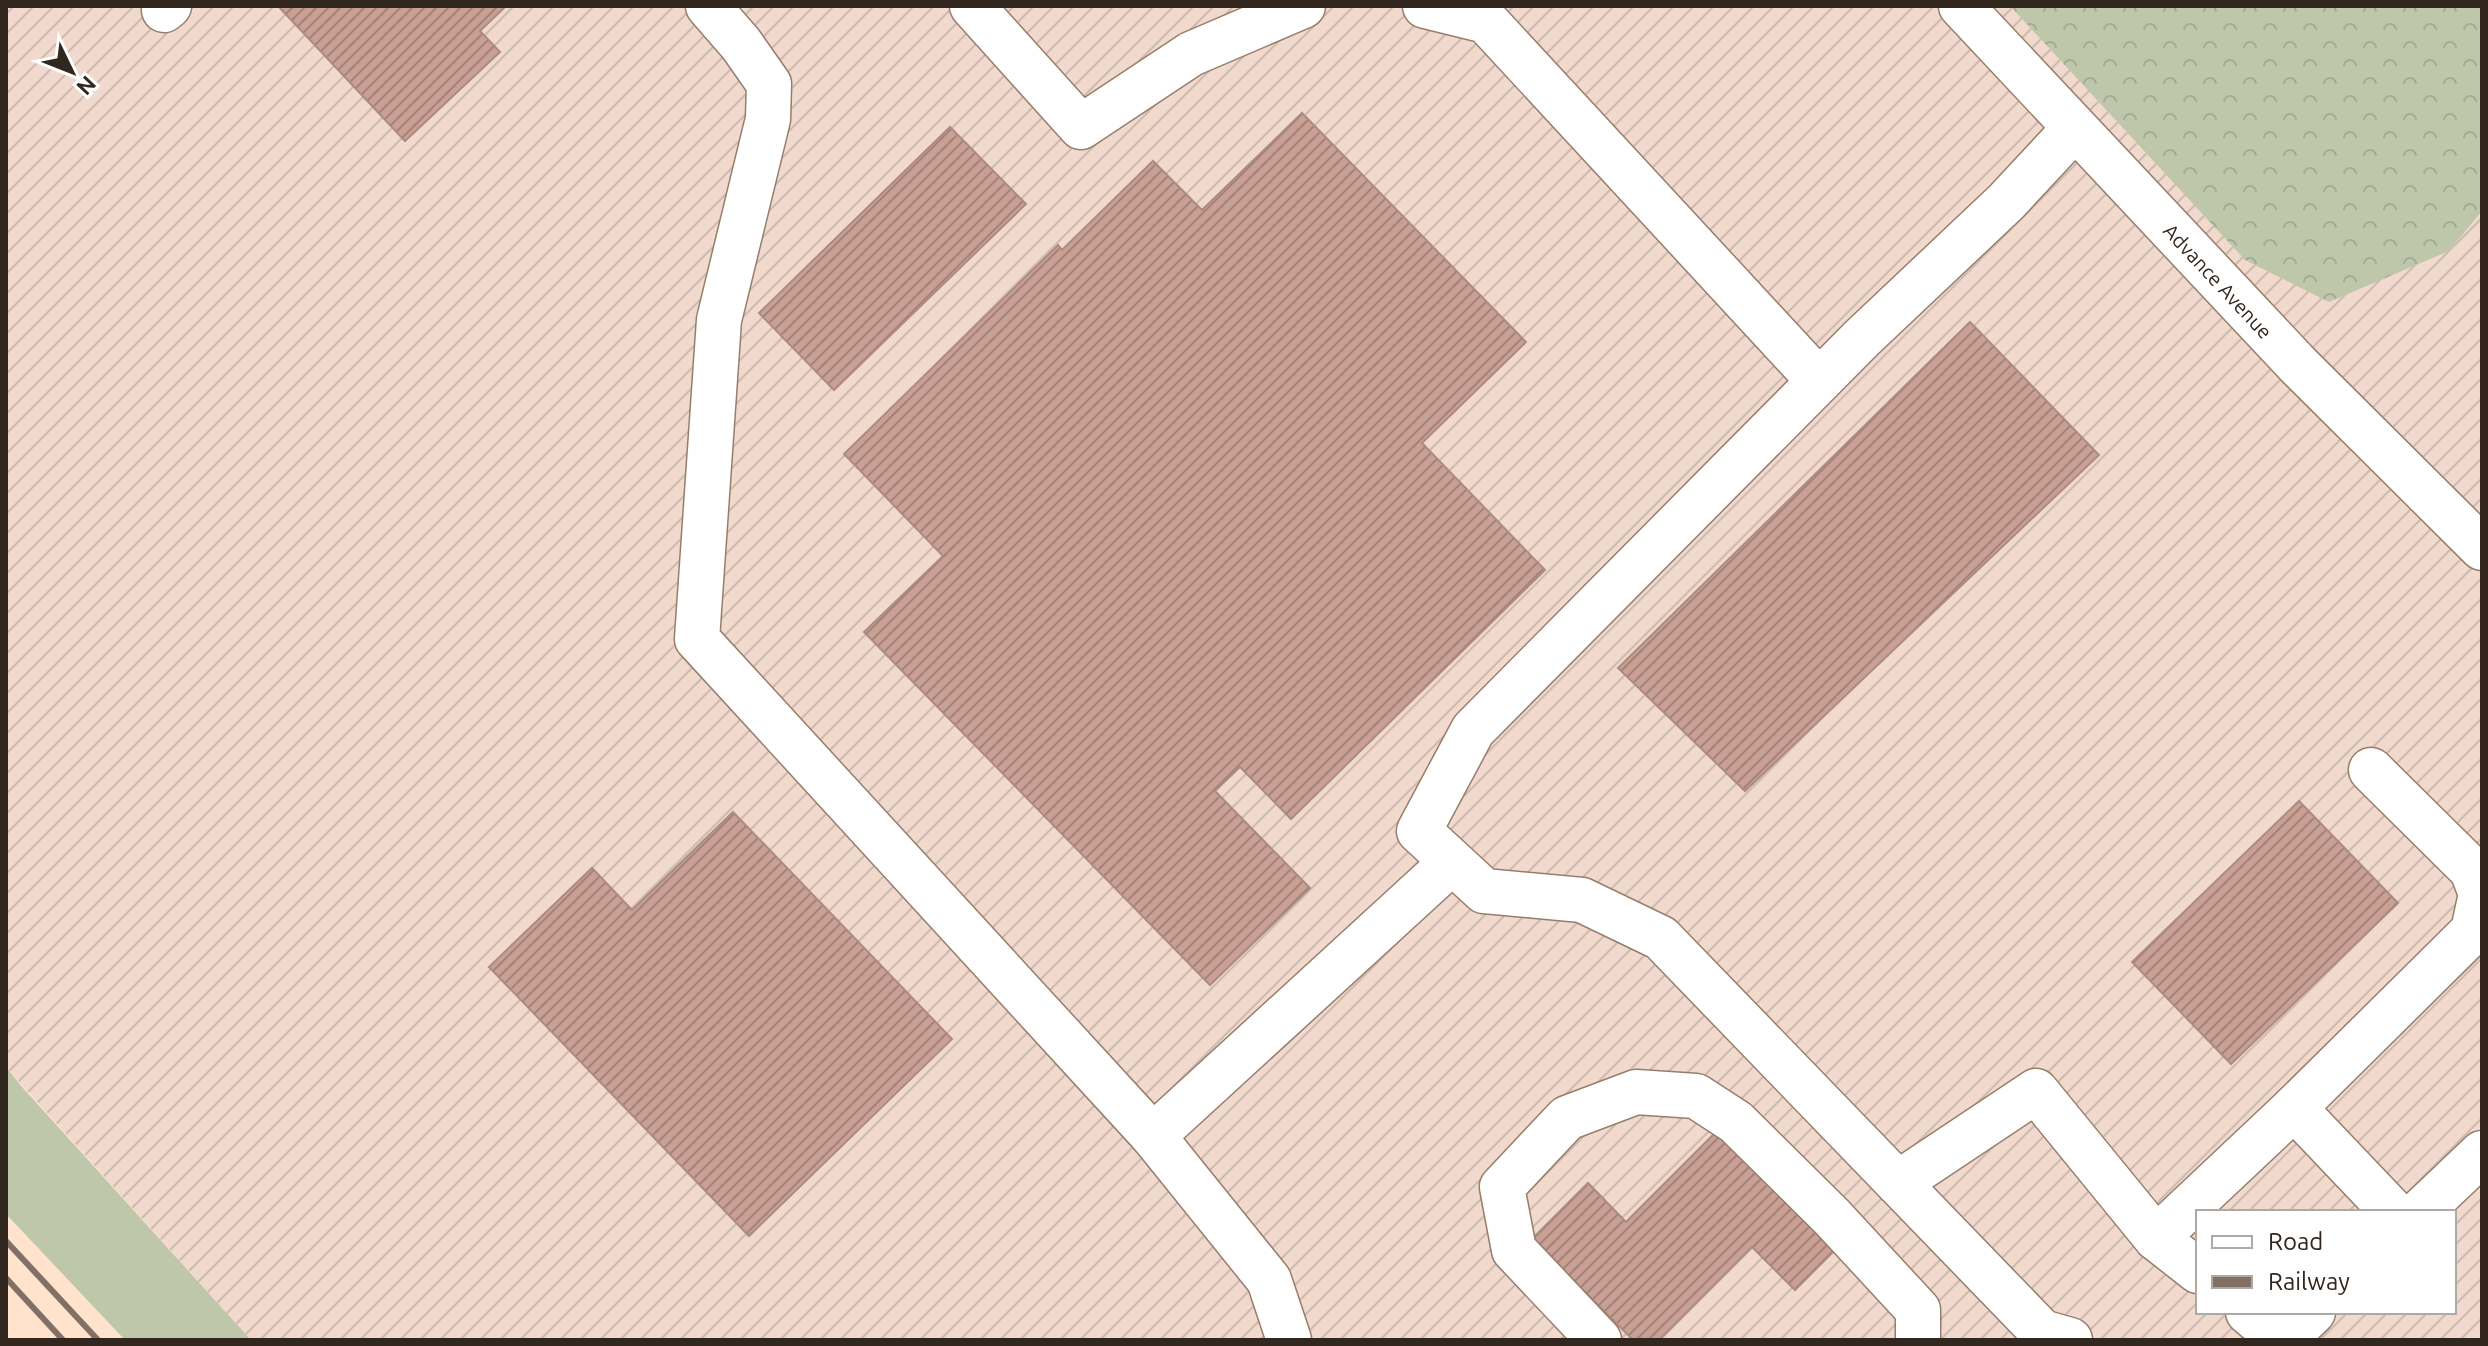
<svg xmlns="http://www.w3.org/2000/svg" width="2488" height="1346" viewBox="0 0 2488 1346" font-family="Ubuntu,sans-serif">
	<defs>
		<pattern id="industrial-furrows" width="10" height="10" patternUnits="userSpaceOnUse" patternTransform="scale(2)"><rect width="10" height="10" fill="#f1d9ce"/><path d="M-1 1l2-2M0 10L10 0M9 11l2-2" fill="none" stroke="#cfbab0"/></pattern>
		<pattern id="forest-crowns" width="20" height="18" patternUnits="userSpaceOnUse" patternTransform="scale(2)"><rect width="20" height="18" fill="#bfc7ab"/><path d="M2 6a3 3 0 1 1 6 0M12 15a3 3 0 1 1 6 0" fill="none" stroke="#a5ab93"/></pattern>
		<pattern id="building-hatch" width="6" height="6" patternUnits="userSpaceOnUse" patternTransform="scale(2)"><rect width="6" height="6" fill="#caa094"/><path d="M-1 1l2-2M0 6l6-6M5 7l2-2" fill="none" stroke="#a58278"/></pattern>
	</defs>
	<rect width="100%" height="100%" fill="#ffe3cd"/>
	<!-- industrial -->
	<path fill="url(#industrial-furrows)" fill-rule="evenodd" d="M6 6H2010L2245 260 2449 251 2482 211V1340H251L6 1067ZM2198 1212H2454V1312H2198Z"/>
	<!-- grass -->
	<polygon fill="#bfc7ab" points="6,1067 22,1087 251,1340 125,1340 6,1214"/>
	<!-- forest -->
	<polygon fill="url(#forest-crowns)" points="2010,6 2482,6 2482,211 2449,251 2329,302 2245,260"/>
	<!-- building -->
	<g fill="url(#building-hatch)" stroke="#ac8b82" stroke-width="2">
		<polygon points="278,6 506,6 480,31 500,52 405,141"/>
		<polygon points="1302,113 1526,342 1422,443 1545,570 1291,819 1240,767 1215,791 1310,888 1210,985 864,632 943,556 844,454 1058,245 1062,250 1153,161 1202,210"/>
		<polygon points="950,127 1026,204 834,390 759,313"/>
		<polygon points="1970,322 2099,455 1745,791 1618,668"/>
		<polygon points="2299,801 2398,903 2231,1064 2132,962"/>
		<polygon points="733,812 952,1039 749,1236 489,967 592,868 632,910"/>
		<polygon points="1717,1131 1835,1250 1795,1290 1752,1247 1659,1340 1633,1340 1532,1239 1588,1183 1626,1222"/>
	</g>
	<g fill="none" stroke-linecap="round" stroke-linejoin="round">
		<!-- minor casing -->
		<g stroke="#977e6b" stroke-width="47">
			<g id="minor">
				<polyline points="708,6 741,44 769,84 768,119 719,320 697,639 1153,1136 1452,862"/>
				<polyline points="972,6 1081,127 1191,54 1303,6"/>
				<polyline points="1425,6 1486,21 1819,381"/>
				<polyline points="1961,6 2298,365 2482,548"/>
				<polyline points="164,10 169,6"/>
				<polyline points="2371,770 2472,870 2481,894 2473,931 2294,1108 2393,1212"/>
				<polyline points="1153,1136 1269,1280 1289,1340"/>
				<polyline points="1898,1183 2036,1091 2156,1238 2198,1271"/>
				<polyline points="2420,1212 2482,1153"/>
				<polyline points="2156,1238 2294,1108"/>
				<polyline points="2248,1312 2281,1340"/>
				<polyline points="1599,1340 1514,1250 1502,1187 1567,1118 1636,1092 1696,1096 1736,1122 1832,1217 1918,1310 1918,1340"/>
				<polyline points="2070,1340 2042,1332 1661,938 1582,900 1484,891 1419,831 1473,730 1862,338 2006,202 2074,129"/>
				<polyline points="2284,1340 2313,1312"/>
			</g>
		</g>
		<!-- minor -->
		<use href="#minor" stroke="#fff" stroke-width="44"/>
		<!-- rail -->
		<g stroke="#817063" stroke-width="6">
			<polyline points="6,1241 98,1340"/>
			<polyline points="6,1278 63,1340"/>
		</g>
	</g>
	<g text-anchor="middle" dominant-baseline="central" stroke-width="6" stroke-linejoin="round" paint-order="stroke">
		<!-- street labels -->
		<g font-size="20" fill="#31271f" stroke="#fff">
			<text transform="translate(2218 281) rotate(47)">Advance Avenue</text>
		</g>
	</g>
	<!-- border -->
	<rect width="2488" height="1346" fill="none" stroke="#31271f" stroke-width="16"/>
	<!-- legend -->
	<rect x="2196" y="1210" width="260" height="104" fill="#ffffff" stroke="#ada9a5" stroke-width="2"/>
	<rect x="2212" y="1236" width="40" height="12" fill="#ffffff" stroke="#ada9a5" stroke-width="2"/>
	<text x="2268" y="1250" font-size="24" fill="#31271f">Road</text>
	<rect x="2212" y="1276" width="40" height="12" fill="#817063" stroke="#ada9a5" stroke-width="2"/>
	<text x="2268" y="1290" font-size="24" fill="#31271f">Railway</text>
	<!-- north arrow -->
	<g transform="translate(72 72) rotate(133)" stroke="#ffffff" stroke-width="6" paint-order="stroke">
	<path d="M0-6L14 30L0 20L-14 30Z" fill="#31271f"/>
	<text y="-12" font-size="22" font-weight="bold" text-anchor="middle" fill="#31271f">N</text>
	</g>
</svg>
